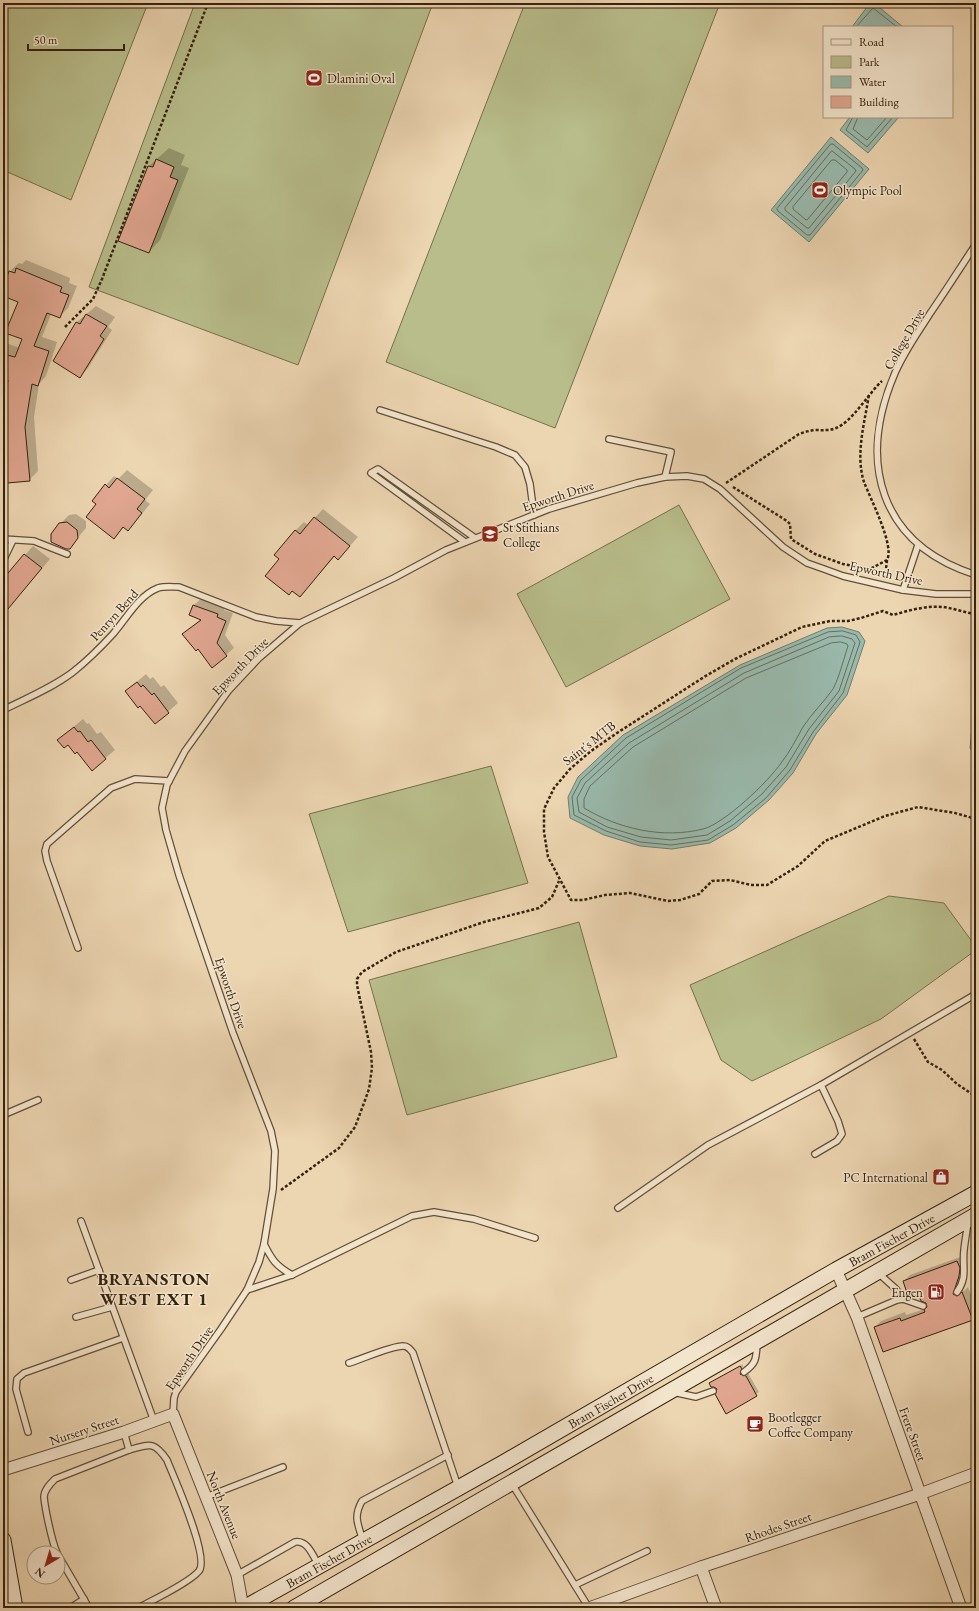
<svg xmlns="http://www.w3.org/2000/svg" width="979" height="1611" viewBox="0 0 979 1611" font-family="'EB Garamond',serif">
	<rect width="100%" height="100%" fill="#ecd5b1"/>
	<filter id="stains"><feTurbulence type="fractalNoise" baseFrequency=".005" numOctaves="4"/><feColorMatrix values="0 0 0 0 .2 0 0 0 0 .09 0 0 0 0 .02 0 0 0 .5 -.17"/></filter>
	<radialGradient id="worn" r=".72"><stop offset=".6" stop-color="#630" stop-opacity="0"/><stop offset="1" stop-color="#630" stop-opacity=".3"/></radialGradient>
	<!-- green -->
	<g fill="#b8bd8b" stroke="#76704c">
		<polygon points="3,3 148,3 71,200 3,170"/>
		<polygon points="195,3 433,3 298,365 89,287"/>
		<polygon points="525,3 720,3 555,428 386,362"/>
		<polygon points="679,505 730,599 566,687 517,594"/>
		<polygon points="491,766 528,883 348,932 309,814"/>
		<polygon points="889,896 944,903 976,947 976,950 881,1019 752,1081 721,1060 690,985"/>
		<polygon points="579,922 617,1057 407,1115 369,980"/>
	</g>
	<!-- water -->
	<g fill="#99b9ac" stroke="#717d6d">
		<polygon points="870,3 874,3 903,27 852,27"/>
		<polygon points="850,117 896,117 898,118 868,153 840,130"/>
		<polygon points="831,137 869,169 809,242 771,210"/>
		<polygon points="842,627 859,632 865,641 847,695 816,734 793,773 769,800 736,828 710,843 672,849 640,846 604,835 570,818 568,797 578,777 623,735 740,665 827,628"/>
		<polygon points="976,695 976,758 970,748 975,696"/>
	</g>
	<!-- shadow -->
	<g fill="#0003">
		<polygon points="169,148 185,155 181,165 189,168 160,240 149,252 149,166"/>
		<polygon points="26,260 70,278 69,283 77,286 68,308 59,317 51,314 42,337 57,342 46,376 39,384 34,417 38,471 29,480 3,430 9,380 3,378 3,342 20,348 23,338 19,301 3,295 3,291 10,271 19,263 22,264"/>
		<polygon points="96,306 115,317 108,327 112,330 88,368 80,377 54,361 77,322"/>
		<polygon points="127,470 153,490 145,500 150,504 136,521 128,529 124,527 114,537 98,504 106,485 114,476 118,479"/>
		<polygon points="323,509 358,537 338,559 335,556 300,596 293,590 289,594 280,559 296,530 304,522 308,525"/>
		<polygon points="76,514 86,521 86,528 69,548 60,524 69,515"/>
		<polygon points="33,546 50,559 3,614 3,580"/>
		<polygon points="202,598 225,606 224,610 233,613 225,635 234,648 213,666 198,648 184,634 201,619 190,615 194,605"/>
		<polygon points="146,674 150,679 153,677 161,687 164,685 178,703 155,723 140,705 126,691"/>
		<polygon points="83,719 87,724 89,723 97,734 101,732 115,750 92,769 78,751 68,743 58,740"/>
		<polygon points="963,1256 964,1273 959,1283 959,1288 964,1291 968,1287 976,1308 976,1316 972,1320 875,1327 881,1321 905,1312 906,1315 928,1308 927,1302 919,1293 904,1281 910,1275"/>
		<polygon points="743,1364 742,1372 748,1373 759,1392 727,1412 718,1389 710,1383"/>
	</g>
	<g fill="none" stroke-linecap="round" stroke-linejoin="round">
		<!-- shore -->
		<g stroke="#676e5d" stroke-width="1">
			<polyline points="856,27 873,8 897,27"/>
			<polyline points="853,117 846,130 867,147 893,117"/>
			<polyline points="858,117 853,129 867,140 887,117"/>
			<polygon points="831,144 833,144 862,168 863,170 810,235 807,235 778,211 777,209"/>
			<polygon points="832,151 855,169 856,171 809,228 807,228 785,210 785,208"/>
			<polygon points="832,160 835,160 847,170 847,172 808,219 806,220 793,209 793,207"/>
			<polygon points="843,631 856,635 860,642 843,693 813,732 790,770 766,798 733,825 708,840 671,845 640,842 606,831 574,815 572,797 581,780 626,738 741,668 828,632"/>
			<polygon points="842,636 852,639 855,643 839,691 809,729 786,767 762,794 730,821 707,835 671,840 641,837 607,827 579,812 577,798 585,783 629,743 744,673 829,637"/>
			<path d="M841 642 847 644 848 646C844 658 839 678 833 689 824 702 812 713 803 727 796 739 790 752 781 763 769 781 724 824 703 829 663 839 619 829 584 808V799L590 786 633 747 746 678 831 643Z"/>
		</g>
	</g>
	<!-- building -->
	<g fill="#e0a690" stroke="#35220e">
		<polygon points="156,159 174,167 170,177 178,180 149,253 118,241 148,166 153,167"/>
		<polygon points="16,268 62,287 60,292 69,295 60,318 47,313 34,346 49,351 38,386 32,384 25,427 30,481 7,483 3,441 3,417 8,380 3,379 3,354 15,357 22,339 5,333 18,302 3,296 3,288 9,271 15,273"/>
		<polygon points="86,314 107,326 100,336 104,339 80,378 53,361 76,322 80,324"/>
		<polygon points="117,478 145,499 137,509 142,513 128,531 123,527 114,539 86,517 96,504 92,501 105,484 109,488"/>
		<polygon points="314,517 350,546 338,560 334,556 300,597 292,591 289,595 265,576 279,559 274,555 295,530 300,534"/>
		<polygon points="67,522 77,530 78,538 70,549 66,549 51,542 51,534 59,523"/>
		<polygon points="24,554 42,568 3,615 3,579"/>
		<polygon points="193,605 218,614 217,617 226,621 217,643 227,656 212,668 198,649 196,651 182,634 201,620 189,615"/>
		<polygon points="137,682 141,687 143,685 152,695 154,693 169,713 155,724 140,706 138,708 125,691"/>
		<polygon points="74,727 78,732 80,731 88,742 91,740 106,759 92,771 77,752 75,754 68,745 64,748 57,740"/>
		<polygon points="957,1261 960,1268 959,1276 953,1294 957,1296 962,1292 973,1320 883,1352 874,1327 900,1318 901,1321 925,1312 924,1310 927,1307 926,1303 921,1301 918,1294 908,1296 903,1281"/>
		<polygon points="740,1366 742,1369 740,1374 746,1376 757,1396 726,1414 715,1394 717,1389 714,1387 711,1387 709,1383"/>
	</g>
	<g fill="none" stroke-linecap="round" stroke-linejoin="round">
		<!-- service casing -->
		<g stroke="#634f37" stroke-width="8">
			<g id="service">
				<path d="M976 244C960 268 945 292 929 315 917 334 904 352 895 373 857 462 879 544 976 575"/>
				<polyline points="380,410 496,447 515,455 525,467 530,484 534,515"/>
				<polyline points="609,439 671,452 665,477"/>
				<polyline points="3,539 34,541 67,554"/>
				<polyline points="465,542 371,473 378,469 475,538"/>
				<polyline points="3,561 13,540"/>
				<polyline points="903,590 918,545"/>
				<path d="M3 710C27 698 52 688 73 672 87 661 101 647 113 634 127 618 138 596 158 588 165 586 172 587 179 587L256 617 276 621 300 623"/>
				<polyline points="78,948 47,861 45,851 47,844 111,788 135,779 169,781"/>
				<polyline points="3,1115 38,1100"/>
				<polyline points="815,1154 837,1141 842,1134 838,1121 821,1085"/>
				<polyline points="618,1208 708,1145 821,1085 976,994"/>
				<polyline points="81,1221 154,1421"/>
				<path d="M264 1244C272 1260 276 1266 292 1275"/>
				<polyline points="877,1272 896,1289 903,1299"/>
				<polyline points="71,1280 99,1270"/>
				<polyline points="247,1290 292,1275 412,1216 434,1212 474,1219 535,1238"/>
				<path d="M957 1292C968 1277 962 1267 964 1250 965 1240 967 1231 968 1221"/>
				<polyline points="76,1317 112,1307"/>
				<polyline points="857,1317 897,1300 903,1299 923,1306"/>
				<path d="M349 1363C362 1359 391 1346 403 1346 408 1346 410 1349 413 1353L458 1487"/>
				<path d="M744 1372C757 1363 756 1358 757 1343"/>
				<polyline points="673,1392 696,1397 713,1391"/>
				<polyline points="173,1414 174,1398 176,1392 221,1329 247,1290 259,1262 264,1244 273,1189 275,1151 271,1131 233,1033 179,875 166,830 162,808 167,785 185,751 229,690 258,659 300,623 394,578 446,550 549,509 637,483 665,477 687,476 704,479 720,489 783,547 807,563 824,569 843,576 903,590 936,594 976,594"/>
				<polyline points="28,1432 16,1389 17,1379 24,1373 123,1338"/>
				<path d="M129 1450C150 1444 154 1441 167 1460 174 1478 210 1557 199 1571 189 1583 153 1600 138 1608"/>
				<polyline points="512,1484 589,1608"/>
				<polyline points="206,1497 283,1467"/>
				<path d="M363 1541C358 1524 353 1517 362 1501L448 1455"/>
				<path d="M57 1553C52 1542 45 1509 44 1497 44 1490 50 1484 55 1479L129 1450 124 1432"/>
				<polyline points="58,1555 89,1608"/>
				<path d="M237 1575 295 1542C308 1540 313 1556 319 1566"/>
				<polyline points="575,1585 647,1551"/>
				<polyline points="70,1608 84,1599"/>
			</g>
		</g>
		<!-- minor casing -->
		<g stroke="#634f37" stroke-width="13">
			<g id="minor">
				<polyline points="836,1270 857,1317 961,1608"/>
				<polyline points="3,1470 124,1432 173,1414 237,1575 243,1608"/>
				<polyline points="701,1567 716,1608"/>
				<polyline points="589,1608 701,1567 920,1494 976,1473"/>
			</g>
		</g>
		<!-- secondary casing -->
		<g stroke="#35220e" stroke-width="17">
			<g id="secondary">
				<polyline points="3,1540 15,1608"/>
				<path id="s1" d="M244 1608 503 1463 836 1270 976 1193"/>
				<polyline points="294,1608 976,1215"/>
			</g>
		</g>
		<!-- path -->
		<g stroke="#35220e" stroke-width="2.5" stroke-dasharray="3 2" stroke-linecap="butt">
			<polyline points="65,327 93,299 102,279 208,3"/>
			<path d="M726 483 799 434C804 432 809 431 814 430 822 430 829 431 836 428 852 422 868 394 882 381"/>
			<path d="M733 487 787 521 790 524 791 539 815 554 843 564 870 569 887 560C895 546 870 498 864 482 855 454 865 422 869 394"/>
			<polyline points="885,578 887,560"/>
			<path d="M976 614C967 613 958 610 949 608 931 604 910 610 893 615L883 611 861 618 848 621H830L802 627 735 659 704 677 617 733 591 751 570 769 554 788 544 809V832L548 857 571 900H583L605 895 630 893 668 901 680 900 699 894 712 881 730 880 751 885H767L798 866 825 841 885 816 918 807 955 813 976 819"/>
			<polyline points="914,1039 928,1062 942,1070 957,1084 972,1094 976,1094"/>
			<polyline points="281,1190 339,1148 355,1127 364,1103 369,1089 372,1068 371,1052 357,985 357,979 362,972 396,952 484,922 539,908 552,897 559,881"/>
		</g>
		<!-- service -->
		<use href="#service" stroke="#f3e4cc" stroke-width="5.5"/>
		<!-- minor -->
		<use href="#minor" stroke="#f3e4cc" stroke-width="11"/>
		<!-- secondary -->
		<use href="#secondary" stroke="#f3e4cc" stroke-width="15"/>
	</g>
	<!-- icons -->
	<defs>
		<g id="stadium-square" transform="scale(0.9)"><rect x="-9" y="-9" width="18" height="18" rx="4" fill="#8f2418" stroke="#f3e4cc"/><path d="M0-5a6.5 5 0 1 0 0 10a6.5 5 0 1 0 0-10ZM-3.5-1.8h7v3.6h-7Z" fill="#fff"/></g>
		<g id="school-square" transform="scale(0.9)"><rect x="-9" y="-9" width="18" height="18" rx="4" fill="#8f2418" stroke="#f3e4cc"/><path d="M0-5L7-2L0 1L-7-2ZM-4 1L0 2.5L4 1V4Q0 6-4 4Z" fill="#fff"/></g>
		<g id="shop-square" transform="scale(0.9)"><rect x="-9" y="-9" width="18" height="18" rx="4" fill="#8f2418" stroke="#f3e4cc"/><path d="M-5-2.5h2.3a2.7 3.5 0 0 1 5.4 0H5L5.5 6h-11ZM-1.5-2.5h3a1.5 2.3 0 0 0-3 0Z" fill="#fff"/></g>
		<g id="fuel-square" transform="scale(0.9)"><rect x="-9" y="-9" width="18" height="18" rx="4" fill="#8f2418" stroke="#f3e4cc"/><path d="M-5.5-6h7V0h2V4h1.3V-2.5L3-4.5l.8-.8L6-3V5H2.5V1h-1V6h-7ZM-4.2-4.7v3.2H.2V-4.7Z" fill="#fff"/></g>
		<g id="cafe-square" transform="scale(0.9)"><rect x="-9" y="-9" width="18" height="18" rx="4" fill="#8f2418" stroke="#f3e4cc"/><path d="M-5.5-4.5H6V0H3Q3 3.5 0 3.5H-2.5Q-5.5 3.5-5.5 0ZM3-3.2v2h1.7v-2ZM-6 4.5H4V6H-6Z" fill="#fff"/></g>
	</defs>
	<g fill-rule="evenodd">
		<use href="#stadium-square" x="314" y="78"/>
		<use href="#stadium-square" x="820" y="190"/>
		<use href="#school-square" x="490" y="534"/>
		<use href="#shop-square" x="941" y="1177"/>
		<use href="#fuel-square" x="936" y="1292"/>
		<use href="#cafe-square" x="755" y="1424"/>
	</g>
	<g text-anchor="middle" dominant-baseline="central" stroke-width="3" stroke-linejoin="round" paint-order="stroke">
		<!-- poi labels -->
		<g font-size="13" fill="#35220e" stroke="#f3e4cc" text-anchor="start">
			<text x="327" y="78">Dlamini Oval</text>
			<text x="833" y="190">Olympic Pool</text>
			<text x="503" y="527">St Stithians<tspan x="503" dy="15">College</tspan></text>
			<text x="928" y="1177" text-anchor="end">PC International</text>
			<text x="923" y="1292" text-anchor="end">Engen</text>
			<text x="768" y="1417">Bootlegger<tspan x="768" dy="15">Coffee Company</tspan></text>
		</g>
		<!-- street labels -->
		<g font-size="13" fill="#35220e" stroke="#f3e4cc">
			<text transform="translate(904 339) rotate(-60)">College Drive</text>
			<text transform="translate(558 496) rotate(-18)">Epworth Drive</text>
			<text transform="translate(886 573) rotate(12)">Epworth Drive</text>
			<text transform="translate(114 615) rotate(-48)">Penryn Bend</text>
			<text transform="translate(240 666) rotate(-46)">Epworth Drive</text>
			<text transform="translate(589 743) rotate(-38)">Saint's MTB</text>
			<text transform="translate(231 993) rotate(71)">Epworth Drive</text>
			<text stroke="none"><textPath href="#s1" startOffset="745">Bram Fischer Drive</textPath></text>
			<text transform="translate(189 1358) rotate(-56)">Epworth Drive</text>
			<text stroke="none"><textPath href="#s1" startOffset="421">Bram Fischer Drive</textPath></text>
			<text transform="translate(84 1430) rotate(-18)">Nursery Street</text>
			<text transform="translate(913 1434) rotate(70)">Frere Street</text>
			<text transform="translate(224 1505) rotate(68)">North Avenue</text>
			<text transform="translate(778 1527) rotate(-19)">Rhodes Street</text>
			<text stroke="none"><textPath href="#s1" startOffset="97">Bram Fischer Drive</textPath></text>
		</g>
		<!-- district labels -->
		<g font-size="17" font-weight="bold" letter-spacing="1" fill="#35220e" stroke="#f3e4cc">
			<text x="154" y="1279">BRYANSTON<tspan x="154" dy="20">WEST EXT 1</tspan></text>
		</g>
	</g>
	<!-- margin -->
	<rect width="979" height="1611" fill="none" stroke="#ecd5b1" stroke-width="16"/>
	<rect x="4" y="4" width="971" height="1603" fill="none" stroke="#35220e" stroke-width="2"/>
	<rect x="8" y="8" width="963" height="1595" fill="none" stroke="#35220e"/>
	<!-- legend -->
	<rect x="823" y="26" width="130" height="92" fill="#f3e4cc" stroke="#a79680"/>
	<rect x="831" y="39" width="20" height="6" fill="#f3e4cc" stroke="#a79680"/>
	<text x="859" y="46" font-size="12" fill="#35220e">Road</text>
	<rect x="831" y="56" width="20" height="12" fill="#b8bd8b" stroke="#a79680"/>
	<text x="859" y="66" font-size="12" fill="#35220e">Park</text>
	<rect x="831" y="76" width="20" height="12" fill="#99b9ac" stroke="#a79680"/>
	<text x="859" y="86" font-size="12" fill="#35220e">Water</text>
	<rect x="831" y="96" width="20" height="12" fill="#e0a690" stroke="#a79680"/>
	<text x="859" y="106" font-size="12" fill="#35220e">Building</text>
	<!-- north arrow -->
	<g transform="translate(46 1565) rotate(218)"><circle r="19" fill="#f3e4cc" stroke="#a79680"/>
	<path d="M0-3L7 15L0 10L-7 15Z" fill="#8f2418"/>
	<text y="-6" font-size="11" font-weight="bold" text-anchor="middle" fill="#35220e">N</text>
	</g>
	<!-- scale -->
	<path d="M28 44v6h96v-6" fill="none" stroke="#35220e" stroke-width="2"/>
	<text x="34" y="44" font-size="12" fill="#35220e" stroke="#f3e4cc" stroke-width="3" paint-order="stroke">50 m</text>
	<rect width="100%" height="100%" filter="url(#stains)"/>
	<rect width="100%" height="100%" fill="url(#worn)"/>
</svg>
